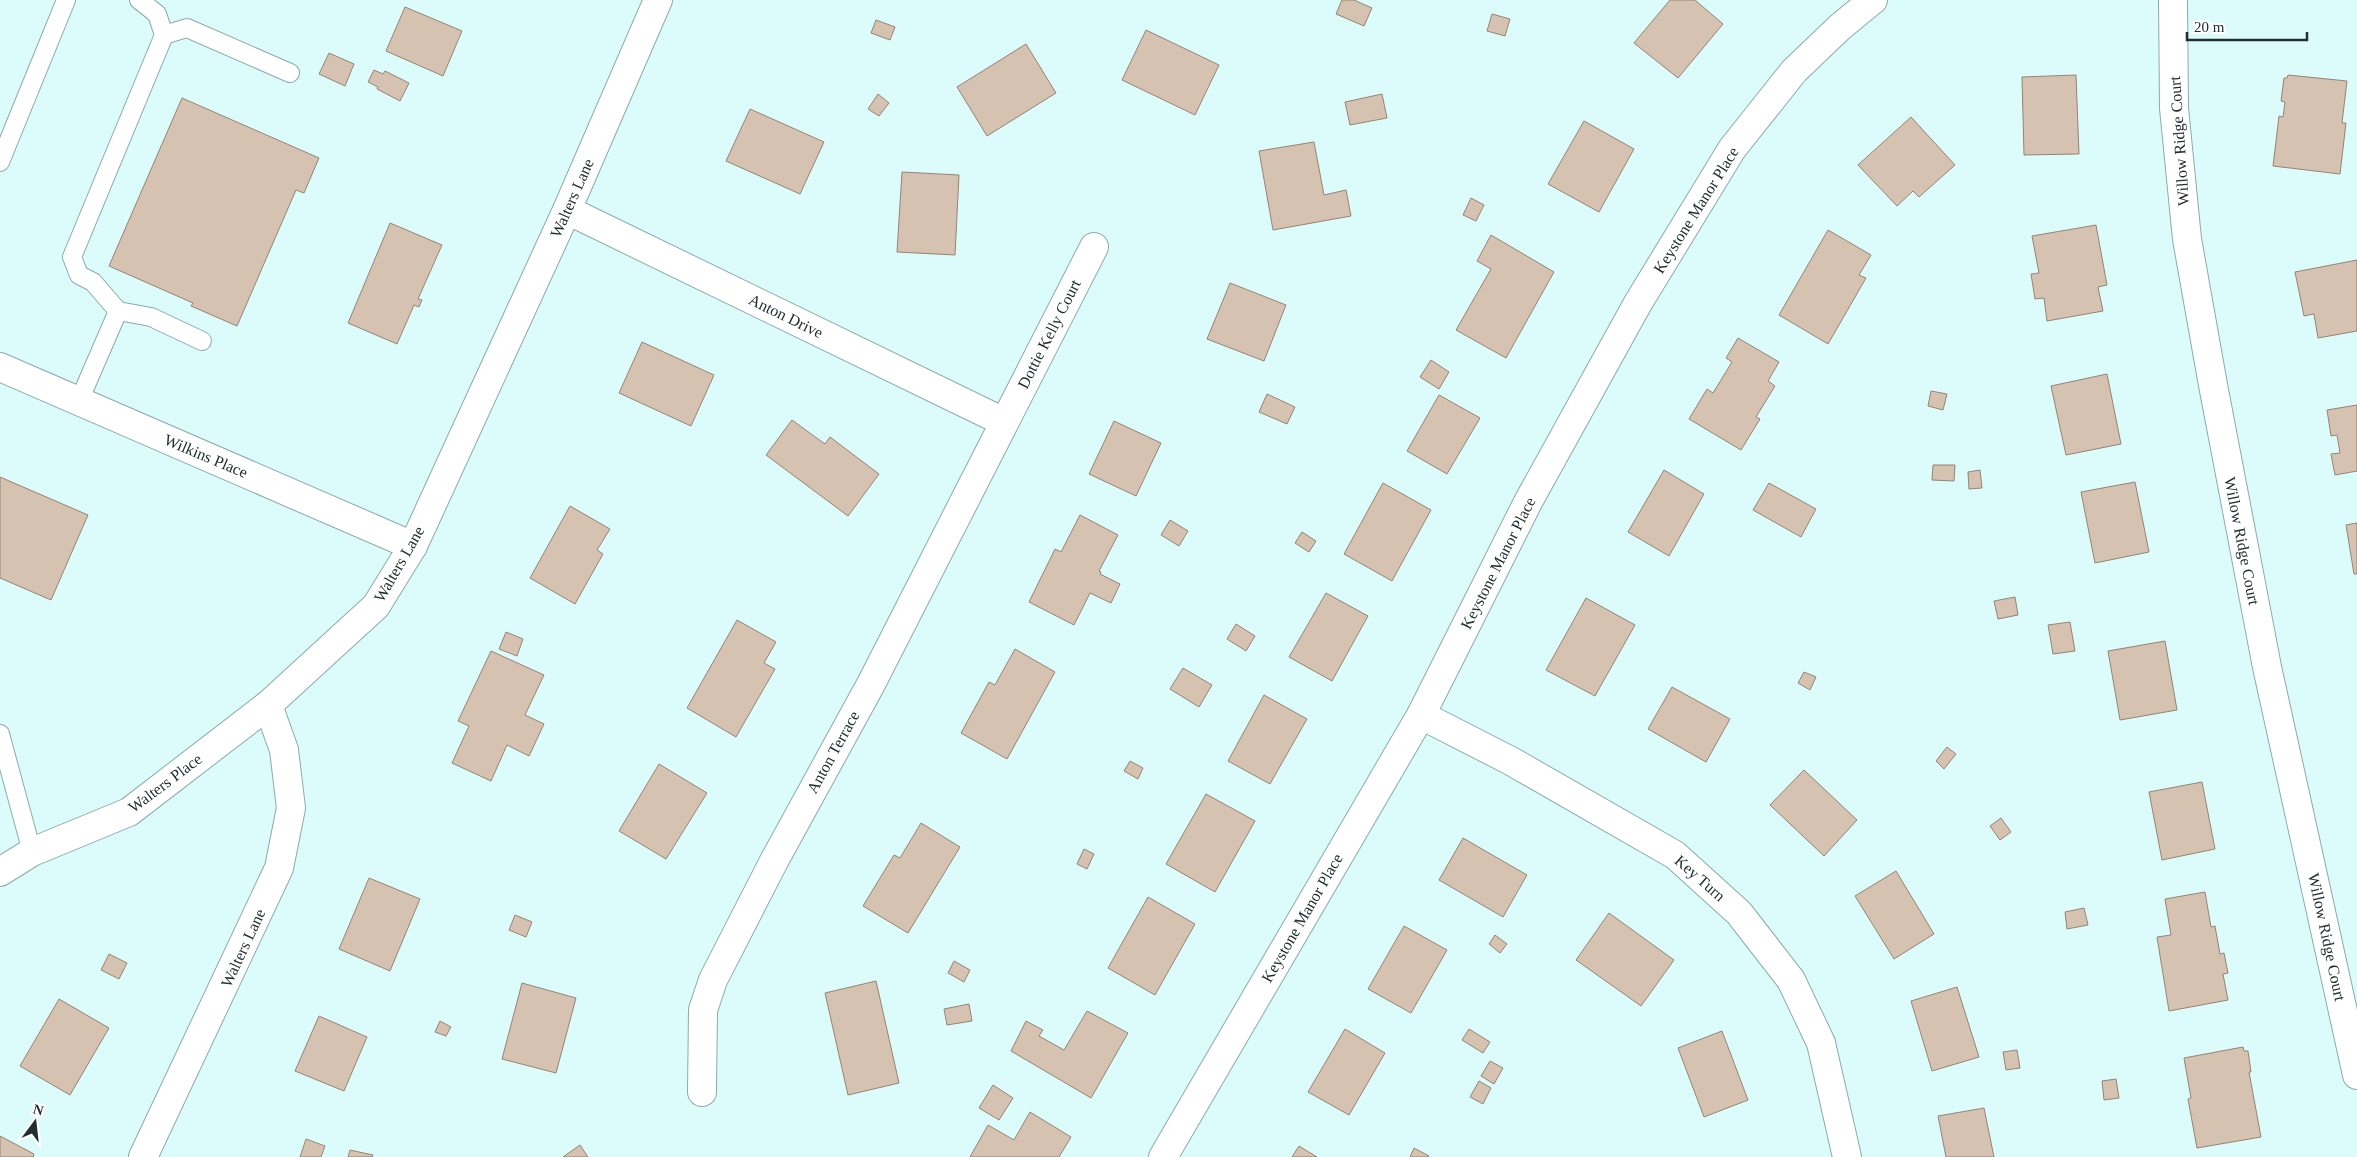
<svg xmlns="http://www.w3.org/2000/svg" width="2357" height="1157" viewBox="0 0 2357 1157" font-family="'Times New Roman',serif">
	<rect width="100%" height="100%" fill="#dcfcfc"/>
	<!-- building -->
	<g fill="#d6c2b1" stroke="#968373">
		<polygon points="1342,0 1354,0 1372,8 1364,26 1336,14"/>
		<polygon points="1670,0 1695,0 1723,24 1678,78 1634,43"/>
		<polygon points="405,7 462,31 443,76 386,51"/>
		<polygon points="1492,14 1510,19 1505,36 1487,31"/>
		<polygon points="876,20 895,27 890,40 871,33"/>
		<polygon points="1146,30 1219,65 1195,115 1122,80"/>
		<polygon points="1026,44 1056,93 987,136 957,87"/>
		<polygon points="329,53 354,64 345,86 319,74"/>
		<polygon points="374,70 383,74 385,71 409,83 400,101 377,89 378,87 368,82"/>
		<polygon points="2076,75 2079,154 2024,155 2022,77"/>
		<polygon points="2288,75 2347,81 2342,123 2346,123 2340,174 2273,166 2279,116 2283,117 2285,102 2281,101 2284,78 2287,78"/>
		<polygon points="878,94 889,103 879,116 868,109"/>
		<polygon points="1382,94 1387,118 1350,125 1345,102"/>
		<polygon points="182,98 319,158 304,193 296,190 237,326 191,306 193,303 109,266"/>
		<polygon points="750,109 824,142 800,194 726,161"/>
		<polygon points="1911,117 1955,165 1919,197 1913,191 1897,206 1858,165"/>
		<polygon points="1584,121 1634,149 1599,212 1548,184"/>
		<polygon points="1314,142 1324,195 1346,190 1351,216 1273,230 1259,151"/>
		<polygon points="902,172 959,175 955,255 897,252"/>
		<polygon points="1471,198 1484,205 1476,221 1463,215"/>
		<polygon points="390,223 442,245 418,299 422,300 419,307 414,305 397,344 348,323"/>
		<polygon points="2096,225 2107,285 2098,287 2103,311 2047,321 2044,298 2035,299 2031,274 2039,273 2032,236"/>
		<polygon points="1828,230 1871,255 1859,275 1866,278 1828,344 1779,315"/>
		<polygon points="1491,235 1554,272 1506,358 1456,330 1491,269 1477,261"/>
		<polygon points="2357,260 2357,331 2318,338 2314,314 2304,316 2295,272"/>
		<polygon points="1230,283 1286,305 1264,361 1207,339"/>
		<polygon points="1738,338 1779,362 1768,381 1775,386 1756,417 1760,419 1741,450 1689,419 1707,389 1713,393 1732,362 1726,358"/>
		<polygon points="642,342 714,375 691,426 619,393"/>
		<polygon points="1431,360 1449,372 1439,389 1420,377"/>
		<polygon points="2107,374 2121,444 2066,455 2051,386"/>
		<polygon points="1931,391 1947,394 1943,410 1928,406"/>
		<polygon points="1267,394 1295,407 1287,424 1259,412"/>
		<polygon points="1439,395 1480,418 1447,474 1407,451"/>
		<polygon points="2357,405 2357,471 2335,475 2331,454 2340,453 2337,435 2331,436 2327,410"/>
		<polygon points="792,420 825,444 830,437 879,474 848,516 766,455"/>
		<polygon points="1114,421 1161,443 1136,496 1089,474"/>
		<polygon points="1933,465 1955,465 1954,481 1932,480"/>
		<polygon points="1664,470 1704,494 1669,556 1628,532"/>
		<polygon points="1980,470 1982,488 1969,489 1968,472"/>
		<polygon points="0,477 88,515 51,600 0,578"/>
		<polygon points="2135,482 2149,552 2095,563 2081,492"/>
		<polygon points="1383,483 1431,510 1392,581 1344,554"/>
		<polygon points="1769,483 1816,509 1801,537 1753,510"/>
		<polygon points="570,506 610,529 597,550 603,554 575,604 530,578"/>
		<polygon points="1080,515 1118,535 1099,571 1101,572 1100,574 1120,584 1111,603 1090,593 1074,625 1029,602 1055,549 1061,552"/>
		<polygon points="1170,520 1188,531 1179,546 1161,535"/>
		<polygon points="2357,523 2357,574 2354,574 2346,525"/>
		<polygon points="1302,532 1316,541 1309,552 1295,543"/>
		<polygon points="1326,593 1368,616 1332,681 1289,657"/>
		<polygon points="2015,597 2018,615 1998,619 1994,601"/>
		<polygon points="1586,598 1635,625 1595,696 1546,670"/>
		<polygon points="737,620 776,642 764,663 775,669 736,737 687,708"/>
		<polygon points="2070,622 2075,651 2053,654 2048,625"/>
		<polygon points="1236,624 1255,636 1246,651 1227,639"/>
		<polygon points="506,632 523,639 517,656 499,649"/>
		<polygon points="2165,641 2177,710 2120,720 2108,651"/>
		<polygon points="1015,649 1055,672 1007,759 961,733 989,682 995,685"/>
		<polygon points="491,651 544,675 525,715 544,724 529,756 507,745 491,781 452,763 469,726 458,721"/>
		<polygon points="1183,668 1212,685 1199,707 1170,689"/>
		<polygon points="1804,672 1816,677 1810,690 1798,683"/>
		<polygon points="1672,687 1730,719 1706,762 1648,729"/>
		<polygon points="1264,695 1307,719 1270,784 1228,761"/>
		<polygon points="1947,747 1956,754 1944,769 1936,761"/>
		<polygon points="1130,761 1143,768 1138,779 1124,771"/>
		<polygon points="659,764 707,793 666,859 619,831"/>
		<polygon points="1804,770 1857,820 1824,856 1770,805"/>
		<polygon points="2202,782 2215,849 2162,860 2149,792"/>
		<polygon points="1206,794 1255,821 1215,892 1166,864"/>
		<polygon points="2001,818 2011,832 2000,840 1990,826"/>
		<polygon points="921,823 960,847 908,933 863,906 894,855 900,858"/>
		<polygon points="1463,838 1527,875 1503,917 1439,880"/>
		<polygon points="1084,849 1094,854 1087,869 1077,864"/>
		<polygon points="1896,871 1934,934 1894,959 1855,896"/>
		<polygon points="369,878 420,899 390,971 339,949"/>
		<polygon points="2205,892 2211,927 2215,926 2220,954 2224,953 2228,973 2223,974 2228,1000 2169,1011 2157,937 2171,935 2165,899"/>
		<polygon points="1148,897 1195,924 1155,995 1108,968"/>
		<polygon points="2084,908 2088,925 2067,929 2065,912"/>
		<polygon points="1609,913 1674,960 1641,1006 1576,960"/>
		<polygon points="515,915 532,922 526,937 509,930"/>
		<polygon points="1404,926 1447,950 1411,1013 1368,989"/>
		<polygon points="1495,935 1507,944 1500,953 1489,944"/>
		<polygon points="109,954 127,963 119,979 101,970"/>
		<polygon points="954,961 970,970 964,982 948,973"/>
		<polygon points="876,981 899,1083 848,1095 825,993"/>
		<polygon points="522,983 576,998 556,1073 502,1059"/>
		<polygon points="1957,987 1979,1057 1932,1071 1911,1001"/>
		<polygon points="59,999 109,1028 70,1095 20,1066"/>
		<polygon points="969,1004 972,1021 947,1025 944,1009"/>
		<polygon points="1087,1011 1128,1033 1091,1098 1011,1051 1026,1021 1043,1030 1039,1036 1064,1050"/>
		<polygon points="319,1016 367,1037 344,1091 295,1071"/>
		<polygon points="440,1021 451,1027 446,1036 435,1032"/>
		<polygon points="1345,1029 1385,1053 1349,1115 1308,1092"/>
		<polygon points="1469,1029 1490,1042 1483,1053 1462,1040"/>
		<polygon points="1722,1031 1748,1100 1704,1117 1678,1048"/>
		<polygon points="2243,1047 2244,1051 2248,1051 2251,1072 2249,1072 2261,1137 2197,1148 2188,1099 2191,1098 2184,1058"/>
		<polygon points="2017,1050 2020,1068 2006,1070 2003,1052"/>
		<polygon points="1490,1061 1503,1068 1494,1084 1481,1076"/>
		<polygon points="2116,1079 2119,1098 2104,1100 2102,1081"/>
		<polygon points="1479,1081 1491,1088 1483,1104 1470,1097"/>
		<polygon points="993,1085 1013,1098 999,1120 979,1108"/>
		<polygon points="1984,1108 1994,1157 1946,1157 1938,1116"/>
		<polygon points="1030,1112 1071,1137 1059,1157 970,1157 988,1125 1014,1140"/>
		<polygon points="0,1136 34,1154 33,1157 0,1157"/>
		<polygon points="306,1139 325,1146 321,1157 300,1157"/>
		<polygon points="580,1145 588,1157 563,1157"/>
		<polygon points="1299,1146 1317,1157 1292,1157"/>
		<polygon points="1414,1148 1429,1156 1428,1157 1410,1157"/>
		<polygon points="350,1150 373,1155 372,1157 348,1157"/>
	</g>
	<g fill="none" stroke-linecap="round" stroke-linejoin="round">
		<!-- lane casing -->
		<g stroke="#8caaaa" stroke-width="20">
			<g id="lane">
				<polyline points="164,35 187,28 290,73"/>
				<polyline points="0,162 66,0"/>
				<polyline points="118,311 151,317 202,341"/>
				<polyline points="79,401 118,311 93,282 79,275 72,257 164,35 157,14 139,0"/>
				<polyline points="0,734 32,852"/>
			</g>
		</g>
		<!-- street casing -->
		<g stroke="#8caaaa" stroke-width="30">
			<g id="street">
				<polyline points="2173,0 2174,108 2187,239 2213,385 2267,667 2357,1075"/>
				<polyline points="567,210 1004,422"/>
				<polyline points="0,367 413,546"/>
				<polyline points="1421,715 1511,761 1675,855 1739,913 1791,980 1821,1043 1847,1157"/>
				<polyline points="0,872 32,852 129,812 268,705 376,606 413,546 567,210 658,0"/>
				<polyline points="702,1092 703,1010 713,980 774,861 871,684 1094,247"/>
				<polyline points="143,1157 279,868 291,808 284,750 268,705"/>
				<polyline points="1163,1157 1421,715 1528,502 1638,303 1732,149 1794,71 1840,27 1873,0"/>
			</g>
		</g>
		<!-- lane -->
		<use href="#lane" stroke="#fff" stroke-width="18"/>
		<!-- street -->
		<use href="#street" stroke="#fff" stroke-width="28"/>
	</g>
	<g text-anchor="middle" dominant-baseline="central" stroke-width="4" stroke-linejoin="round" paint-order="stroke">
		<!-- street labels -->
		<g font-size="16" fill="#222e2f" stroke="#fff">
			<text transform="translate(2179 141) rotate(-94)">Willow Ridge Court</text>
			<text transform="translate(572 198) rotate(-66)">Walters Lane</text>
			<text transform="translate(1696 210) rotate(-58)">Keystone Manor Place</text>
			<text transform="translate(786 316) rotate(26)">Anton Drive</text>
			<text transform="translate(1049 334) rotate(-63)">Dottie Kelly Court</text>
			<text transform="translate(206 456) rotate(23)">Wilkins Place</text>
			<text transform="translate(2242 541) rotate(79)">Willow Ridge Court</text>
			<text transform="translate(1498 563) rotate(-63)">Keystone Manor Place</text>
			<text transform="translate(399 564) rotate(-60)">Walters Lane</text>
			<text transform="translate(833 752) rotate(-61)">Anton Terrace</text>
			<text transform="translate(165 783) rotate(-37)">Walters Place</text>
			<text transform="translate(1700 878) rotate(41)">Key Turn</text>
			<text transform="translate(1302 918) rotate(-60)">Keystone Manor Place</text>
			<text transform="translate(2327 937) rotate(78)">Willow Ridge Court</text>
			<text transform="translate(243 948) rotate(-65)">Walters Lane</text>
		</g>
	</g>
	<!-- north arrow -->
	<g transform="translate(35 1122) rotate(15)" stroke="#ffffff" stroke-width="4" paint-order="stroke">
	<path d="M0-4L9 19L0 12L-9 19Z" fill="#222e2f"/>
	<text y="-8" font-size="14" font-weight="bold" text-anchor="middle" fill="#222e2f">N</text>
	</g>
	<!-- scale -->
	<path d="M2187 32v8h120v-8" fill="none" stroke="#222e2f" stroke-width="2.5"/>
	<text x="2194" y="32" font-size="15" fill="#222e2f" stroke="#ffffff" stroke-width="4" paint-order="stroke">20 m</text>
</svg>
